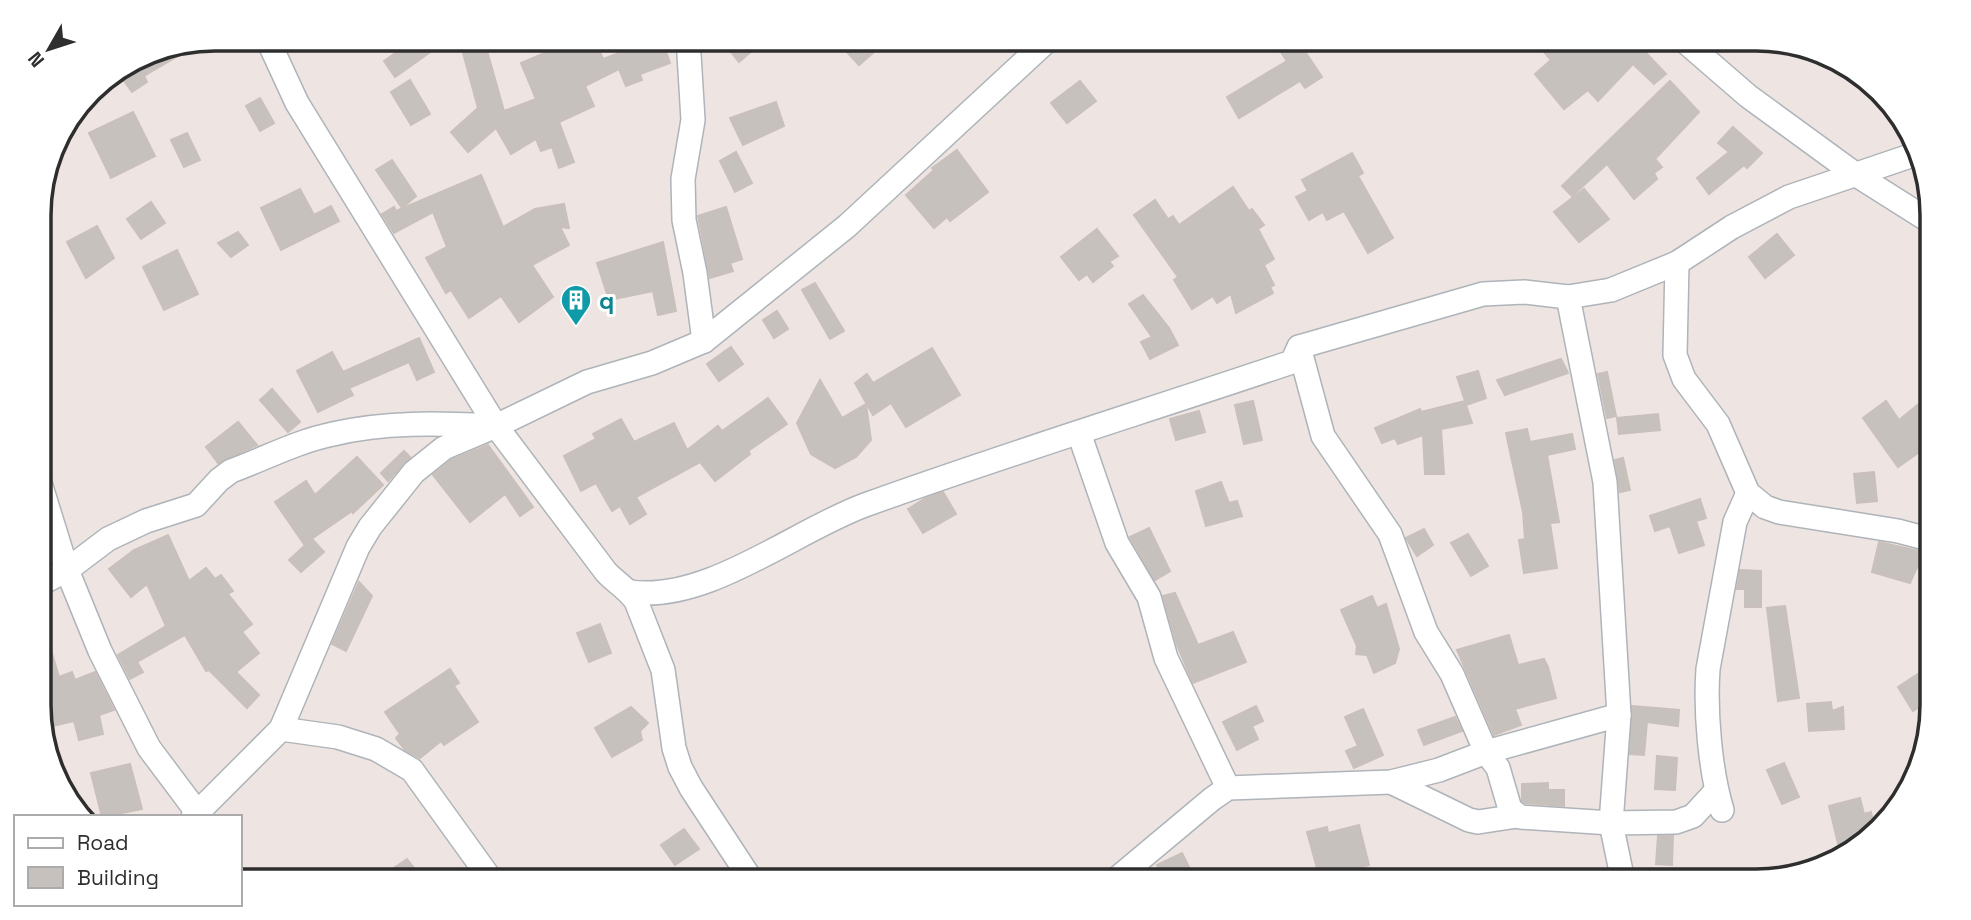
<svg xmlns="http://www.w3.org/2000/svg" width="1971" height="920" viewBox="0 0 1971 920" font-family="'Space Grotesk',sans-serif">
	<rect width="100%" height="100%" fill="#eee5e2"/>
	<!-- building -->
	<g fill="#c7c1bd" stroke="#cac0bb" stroke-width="2">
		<polygon points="417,38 450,38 395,77 384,61"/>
		<polygon points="545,38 594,38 603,59 646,43 644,38 661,38 670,63 640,74 642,80 626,86 619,69 585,86 594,106 559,122 574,162 559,168 552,147 541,151 536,139 511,154 496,128 468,152 451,132 478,108 463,53 486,47 504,111 536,99 521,63 552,50"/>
		<polygon points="720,38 743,38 753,50 739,62"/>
		<polygon points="834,38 861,38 874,52 859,65"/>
		<polygon points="1271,38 1296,38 1322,77 1305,88 1300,81 1239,118 1227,97 1287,61"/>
		<polygon points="1532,38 1632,38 1666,74 1654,84 1633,64 1598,101 1588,90 1564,109 1535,74 1551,60"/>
		<polygon points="197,42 198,44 144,76 147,82 132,92 117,71 147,52"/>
		<polygon points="410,80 430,114 411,125 391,92"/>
		<polygon points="1080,81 1096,101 1067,123 1051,103"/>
		<polygon points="1670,81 1699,112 1655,159 1662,167 1654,173 1657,179 1634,199 1607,164 1572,196 1562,186"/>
		<polygon points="260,98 274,123 260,131 246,106"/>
		<polygon points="776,102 784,126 743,145 730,118"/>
		<polygon points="133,112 155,156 111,178 89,133"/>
		<polygon points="1733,127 1762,153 1747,168 1744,165 1709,194 1697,178 1729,152 1718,143"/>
		<polygon points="187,133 200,160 184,167 171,140"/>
		<polygon points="957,150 988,192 950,221 947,217 934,228 906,195 934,170 932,168"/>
		<polygon points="736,152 752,183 735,192 720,161"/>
		<polygon points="1352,153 1363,173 1358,176 1393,238 1368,253 1344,211 1327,220 1323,212 1309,220 1296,197 1308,191 1302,180"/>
		<polygon points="392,160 416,196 402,208 376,170"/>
		<polygon points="481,175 503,227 535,209 564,204 569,228 560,227 569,245 532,265 553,297 519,322 501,296 469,318 451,290 446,293 426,258 447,247 433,212 394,233 382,214 394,207 396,211"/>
		<polygon points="1233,187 1249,211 1252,209 1264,225 1258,229 1274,259 1264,265 1274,285 1270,287 1273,293 1236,313 1231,294 1217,303 1213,296 1192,309 1174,280 1178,277 1134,215 1155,200 1168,219 1173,216 1179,225"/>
		<polygon points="300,189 314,215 331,206 339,221 281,250 261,208"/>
		<polygon points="1584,189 1609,219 1579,242 1554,212"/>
		<polygon points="151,202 165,223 141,239 127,219"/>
		<polygon points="726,207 742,259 730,263 733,271 710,278 698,216"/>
		<polygon points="97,226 114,258 86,278 67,242"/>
		<polygon points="1097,229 1118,256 1109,262 1113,266 1093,282 1087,274 1079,280 1061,257"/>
		<polygon points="238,232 248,245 231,257 218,243"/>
		<polygon points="1777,234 1794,255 1765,278 1749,257"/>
		<polygon points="663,242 676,311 658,315 653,291 609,300 597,263"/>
		<polygon points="177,250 198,294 164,310 143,267"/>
		<polygon points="815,283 844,331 830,339 802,290"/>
		<polygon points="1143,295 1169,328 1178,345 1150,359 1141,342 1152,337 1129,304"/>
		<polygon points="777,311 788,329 774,338 763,320"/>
		<polygon points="419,338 434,372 417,380 409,362 349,388 353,395 318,412 297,371 332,352 343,372"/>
		<polygon points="731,347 743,364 719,381 707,364"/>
		<polygon points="932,348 960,395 906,427 891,403 873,415 855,383 867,374 873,383"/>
		<polygon points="1561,359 1568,373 1505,395 1497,380"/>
		<polygon points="1478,371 1486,398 1466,405 1472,423 1441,429 1444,474 1425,474 1423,435 1398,444 1395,438 1382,443 1375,428 1420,409 1421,412 1465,401 1457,377"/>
		<polygon points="1607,372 1616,416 1607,418 1598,374"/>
		<polygon points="820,380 842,418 866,404 871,440 856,457 835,468 811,454 797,423"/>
		<polygon points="272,389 300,422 288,432 260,400"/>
		<polygon points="1932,393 1932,443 1898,467 1863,418 1886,401 1899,420"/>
		<polygon points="768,398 787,424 748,451 750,454 715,481 700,462 636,497 646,514 630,524 620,506 612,511 596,483 581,491 564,456 596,439 593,434 621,419 634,442 674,423 687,450 718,426 722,431"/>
		<polygon points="1253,401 1262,440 1244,444 1235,405"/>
		<polygon points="1199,411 1205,432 1176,440 1170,419"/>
		<polygon points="1658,414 1660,430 1619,434 1617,418"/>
		<polygon points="238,422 257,445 218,463 206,447"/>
		<polygon points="1527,429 1530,442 1572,434 1575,449 1547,455 1559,522 1550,523 1557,568 1524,573 1519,540 1525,539 1523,512 1506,433"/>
		<polygon points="488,445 533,507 520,516 505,494 470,522 433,475 451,460"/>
		<polygon points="404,451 410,457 388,481 381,473"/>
		<polygon points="357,457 383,485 353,513 352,511 304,544 275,502 306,481 315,495"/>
		<polygon points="1623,458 1630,490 1620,492 1615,460"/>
		<polygon points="1874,472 1877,501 1857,503 1854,474"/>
		<polygon points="1221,482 1229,503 1237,501 1242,516 1206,526 1196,491"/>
		<polygon points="943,492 956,514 923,533 908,509 926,498"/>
		<polygon points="1700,499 1706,518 1696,521 1704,545 1679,553 1670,526 1655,531 1650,516"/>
		<polygon points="1149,528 1170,571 1155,580 1130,537"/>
		<polygon points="1424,529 1433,545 1417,556 1406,538"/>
		<polygon points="1468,534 1488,566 1471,576 1451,543"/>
		<polygon points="168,535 189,581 206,568 215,579 221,575 233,591 228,594 252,624 242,632 259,653 236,672 259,695 247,708 209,670 206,671 185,635 137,662 143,672 130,679 118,655 166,626 147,584 131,597 109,569 134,550"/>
		<polygon points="312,539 324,552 301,572 289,560"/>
		<polygon points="1879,542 1932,554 1932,573 1917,567 1910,583 1872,572"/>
		<polygon points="1740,570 1761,571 1761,607 1745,607 1745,589 1737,589"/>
		<polygon points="359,582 372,596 346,651 332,644"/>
		<polygon points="1175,593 1198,645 1233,632 1246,662 1193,683 1177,645 1163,596"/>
		<polygon points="1372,596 1377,608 1386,604 1399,649 1395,663 1374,673 1367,655 1356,654 1357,646 1341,610"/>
		<polygon points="1785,606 1799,698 1778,701 1767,608"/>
		<polygon points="600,624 611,653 589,662 577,633"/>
		<polygon points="44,627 59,677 72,672 75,680 95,672 114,710 99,715 103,734 79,740 74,721 40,729 40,628"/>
		<polygon points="1509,635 1518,665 1544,659 1548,667 1556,698 1515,709 1521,725 1494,735 1457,650"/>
		<polygon points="450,669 459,683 454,686 478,722 444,745 441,741 420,758 405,750 396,738 400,734 385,712"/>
		<polygon points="1918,674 1922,680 1925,679 1932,690 1932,699 1913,711 1898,687"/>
		<polygon points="1831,702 1832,711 1843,707 1844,729 1809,731 1807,704"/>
		<polygon points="1256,706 1263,721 1252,726 1258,739 1237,750 1223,722"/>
		<polygon points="1632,706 1679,710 1678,726 1647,722 1644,755 1630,754"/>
		<polygon points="631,707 648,723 640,731 642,740 612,757 595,728"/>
		<polygon points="1363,709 1383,755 1354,768 1346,751 1358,746 1345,717"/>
		<polygon points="1455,717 1462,731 1424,745 1418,730"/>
		<polygon points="1657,756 1677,758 1675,790 1655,789"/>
		<polygon points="1784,763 1799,797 1782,804 1767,770"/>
		<polygon points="130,764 142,809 102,817 91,773"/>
		<polygon points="1548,783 1548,790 1564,790 1564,806 1525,803 1522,801 1522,784"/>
		<polygon points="1860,798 1864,814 1871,812 1874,827 1858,847 1840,852 1829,806"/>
		<polygon points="1359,825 1369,865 1320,879 1307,832 1327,827 1328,833"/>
		<polygon points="684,829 699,849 675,865 661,845"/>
		<polygon points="1658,836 1673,836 1672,865 1656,864"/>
		<polygon points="1182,853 1196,881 1165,881 1157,865"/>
		<polygon points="407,859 424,881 375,881"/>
	</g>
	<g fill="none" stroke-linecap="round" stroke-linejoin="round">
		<!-- minor casing -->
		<g stroke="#aeb4b9" stroke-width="26">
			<g id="minor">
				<path d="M267 38 297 103 496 426 606 572C615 582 628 589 636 601L663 670 674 748 680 767 691 788 752 881"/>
				<polyline points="688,38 693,120 683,179 684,220 695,273 704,341"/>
				<polyline points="1681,38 1748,96 1855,174 1931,222"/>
				<polyline points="1677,263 1675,355 1684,379 1718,424 1748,493 1765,507 1779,512 1898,531 1932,540"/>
				<polyline points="1568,297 1605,482 1619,715 1611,823 1623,881"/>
				<polyline points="1299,347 1323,436 1390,534 1426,632 1452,674 1486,752 1498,768 1510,809 1520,817 1611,823 1676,822 1693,816 1716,791"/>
				<polyline points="1079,433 1117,543 1149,597 1166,658 1228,788"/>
				<polyline points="40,483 67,570 100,651 149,748 197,812"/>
				<path d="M40 584 67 570 108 539 146 521 196 505 219 480 231 471C264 459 298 441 333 434 384 422 437 423 489 426"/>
				<path d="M630 592C707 603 794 531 865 505 1006 454 1150 410 1292 362L1299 347 1483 294 1524 292 1568 297 1611 290 1677 263 1732 227 1789 197 1916 154"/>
				<polyline points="281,729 338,737 376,749 412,770 492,881"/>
				<polyline points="1391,782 1469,820 1478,822 1517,816"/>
				<path d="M1722 810C1710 770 1705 711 1708 669L1735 522 1748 493"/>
				<polyline points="193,817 281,729 358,547 370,527 414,472 444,448 496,426 587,382 652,363 704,341 847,226 1050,38"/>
				<polyline points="1114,881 1212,799 1228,788 1391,782 1439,770 1486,752 1619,715"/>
			</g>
		</g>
		<!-- minor -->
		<use href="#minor" stroke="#fff" stroke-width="23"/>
	</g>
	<!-- icons -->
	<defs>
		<g id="building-pin" transform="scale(1.575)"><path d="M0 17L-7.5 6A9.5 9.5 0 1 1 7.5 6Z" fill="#0f9aa8" stroke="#fff"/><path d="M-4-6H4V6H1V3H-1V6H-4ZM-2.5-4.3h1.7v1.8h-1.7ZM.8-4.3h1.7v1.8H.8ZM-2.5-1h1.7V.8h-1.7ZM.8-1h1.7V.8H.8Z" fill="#fff"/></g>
	</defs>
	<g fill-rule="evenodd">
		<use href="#building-pin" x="576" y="300"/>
	</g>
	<g text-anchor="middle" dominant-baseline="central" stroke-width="6" stroke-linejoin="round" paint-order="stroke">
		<!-- culture labels -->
		<g font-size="24" font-weight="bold" fill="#0d838f" stroke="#fff" text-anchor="start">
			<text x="599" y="300">q</text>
		</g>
	</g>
	<!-- crop -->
	<path d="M0 0H1971V920H0ZM215 51H1756A164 164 0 0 1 1920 215V705A164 164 0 0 1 1756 869H215A164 164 0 0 1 51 705V215A164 164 0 0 1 215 51Z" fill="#fff" fill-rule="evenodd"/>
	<path fill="none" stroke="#2e2e2e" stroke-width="3.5" d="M215 51H1756A164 164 0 0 1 1920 215V705A164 164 0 0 1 1756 869H215A164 164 0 0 1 51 705V215A164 164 0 0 1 215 51Z"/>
	<!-- legend -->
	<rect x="14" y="815" width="228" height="91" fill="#ffffff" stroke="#ababab" stroke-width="2"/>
	<rect x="28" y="838" width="35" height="10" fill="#ffffff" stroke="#ababab" stroke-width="2"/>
	<text x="77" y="850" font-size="21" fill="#2e2e2e">Road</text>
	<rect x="28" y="867" width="35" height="21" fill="#c7c1bd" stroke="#ababab" stroke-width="2"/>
	<text x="77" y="885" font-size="21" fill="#2e2e2e">Building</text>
	<!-- north arrow -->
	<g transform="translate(49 49) rotate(231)" stroke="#ffffff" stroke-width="5" paint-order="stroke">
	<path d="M0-5L12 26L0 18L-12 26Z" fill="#2e2e2e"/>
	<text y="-10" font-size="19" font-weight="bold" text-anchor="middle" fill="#2e2e2e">N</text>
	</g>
</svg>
